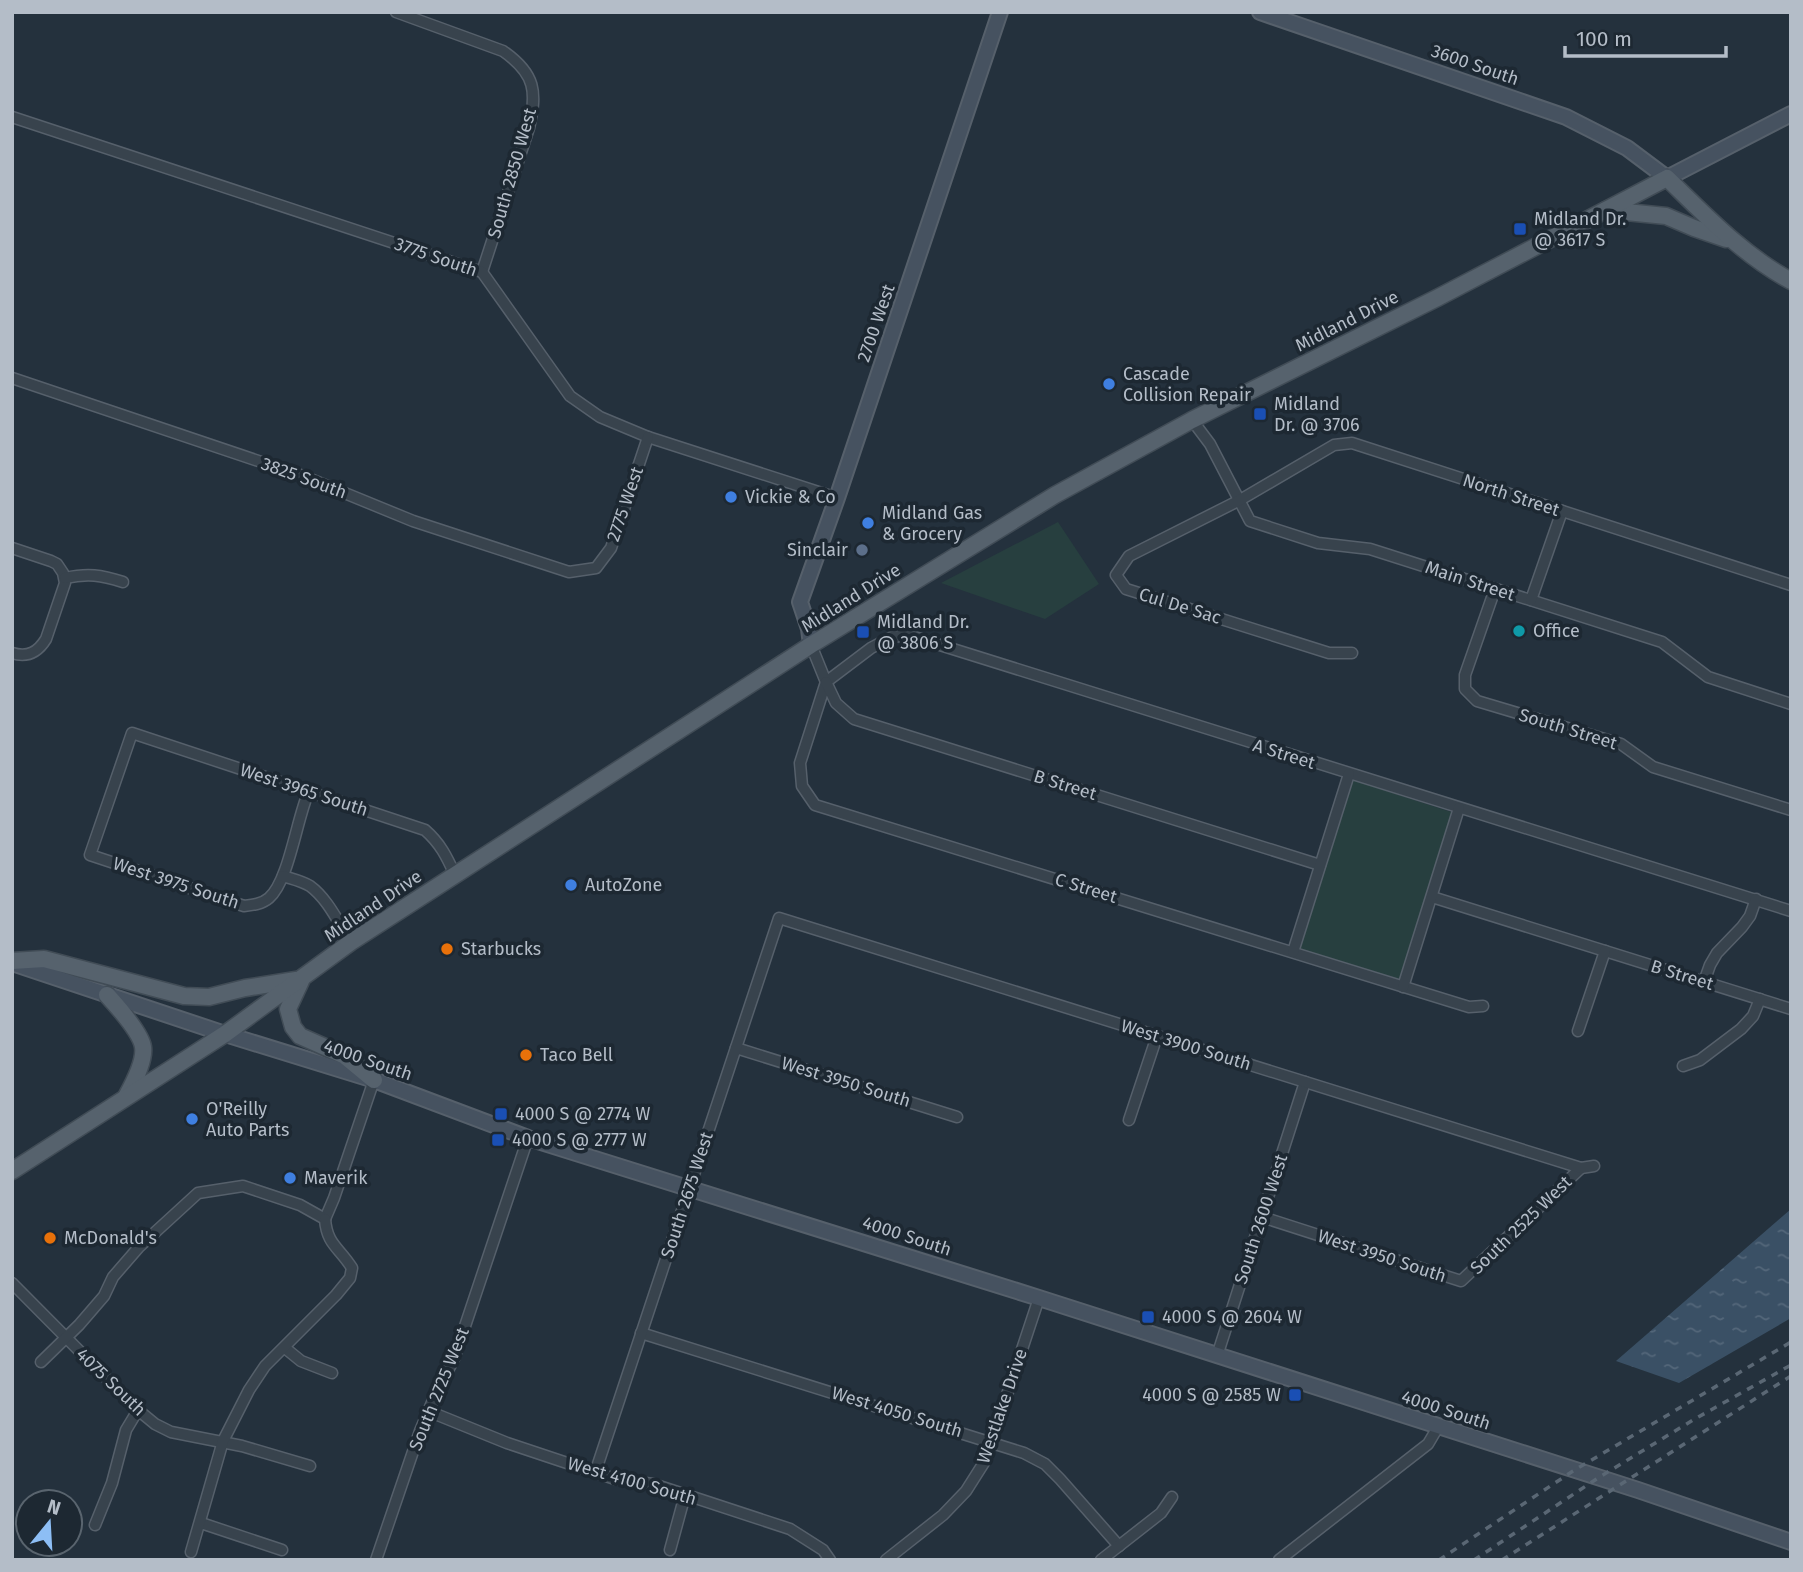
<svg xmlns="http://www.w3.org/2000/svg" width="1803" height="1572" viewBox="0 0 1803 1572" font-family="'Fira Sans',sans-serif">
	<defs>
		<pattern id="water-ripples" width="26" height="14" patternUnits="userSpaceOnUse" patternTransform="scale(1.75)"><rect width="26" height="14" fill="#3a5065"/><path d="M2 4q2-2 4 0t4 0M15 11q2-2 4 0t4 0" fill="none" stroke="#54677a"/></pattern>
	</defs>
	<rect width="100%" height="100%" fill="#24313d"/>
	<!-- green -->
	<g fill="#273f3f">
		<polygon points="1058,522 1099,584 1045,619 941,583"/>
		<polygon points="1350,779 1454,813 1402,980 1297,948"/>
	</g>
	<!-- water -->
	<polygon fill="url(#water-ripples)" points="1791,1209 1791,1318 1679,1383 1616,1361"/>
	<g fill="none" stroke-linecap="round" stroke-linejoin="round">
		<!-- street casing -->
		<g stroke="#56606b" stroke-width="13">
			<g id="street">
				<path d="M396 12 503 51C536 74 537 92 529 128L482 272"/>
				<polyline points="12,117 482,272 570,396 600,417 648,437 837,498"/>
				<polyline points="12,378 303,476 413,521 569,572 596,568 611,548 648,437"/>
				<polyline points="1192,420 1210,444 1250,521 1318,543 1370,549 1662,642 1708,677 1791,704"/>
				<path d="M12 548 51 561 57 564 63 573 65 583 46 639C38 652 28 658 12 653"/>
				<path d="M65 578C88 573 101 575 123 582"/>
				<polyline points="1495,589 1465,675 1465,689 1477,701 1621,744 1653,767 1791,810"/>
				<polyline points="1531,600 1562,511"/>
				<polyline points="811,645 826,682 871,648 892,637 908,635 1791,911"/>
				<polyline points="1352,653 1329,653 1126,589 1116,575 1129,556 1240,500 1334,445 1352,443 1791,585"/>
				<polyline points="826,682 800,763 802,786 815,805 1469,1007 1483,1006"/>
				<polyline points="826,682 836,703 854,719 1320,865"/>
				<path d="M309 791C297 817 289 881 269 898 262 904 253 905 244 906L90 855 132 733 425 830C440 843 447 857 455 875"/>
				<path d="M283 876C292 879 302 881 310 886 328 899 339 924 351 942"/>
				<polyline points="1432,897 1791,1009"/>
				<polyline points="1293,952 1349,774"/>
				<polyline points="1704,982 1710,965 1717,953 1742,927 1750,916 1756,899"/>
				<polyline points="1403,987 1459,808"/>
				<polyline points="1578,1031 1605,951"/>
				<polyline points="736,1048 957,1117"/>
				<polyline points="1683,1066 1700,1060 1741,1029 1753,1016 1760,999"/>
				<polyline points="1129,1120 1157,1036"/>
				<polyline points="1262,1217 1461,1281 1581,1168"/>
				<polyline points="325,1219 334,1198 374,1080"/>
				<polyline points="12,1283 138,1410 155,1424 171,1432 242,1446 310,1466"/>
				<polyline points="641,1333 1024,1453 1045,1464 1060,1479 1119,1546"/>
				<polyline points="285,1348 301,1361 332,1373"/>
				<polyline points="1217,1356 1305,1082"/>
				<polyline points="41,1362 79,1325 104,1296 113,1277 139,1247 198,1193 243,1186 300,1205 325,1219"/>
				<polyline points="428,1411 507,1443 615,1479 653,1484 790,1529 823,1550 830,1560"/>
				<polyline points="595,1473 779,918 1581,1168 1594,1166"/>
				<polyline points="201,1523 282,1550"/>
				<polyline points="95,1525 112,1483 126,1430 138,1410"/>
				<polyline points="670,1550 685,1495"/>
				<path d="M191 1552 223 1441 249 1390 265 1366 336 1295 350 1278 352 1268C339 1247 327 1245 325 1219"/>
				<polyline points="376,1560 420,1431 436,1393 454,1359 528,1138"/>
				<polyline points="886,1560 943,1515 966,1491 985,1461 1039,1298"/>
				<polyline points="1101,1560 1161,1513 1172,1497"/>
				<polyline points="1279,1560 1428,1444 1438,1427"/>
			</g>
		</g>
		<!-- secondary casing -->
		<g stroke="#56606b" stroke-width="18">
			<g id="secondary">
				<polyline points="1260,12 1566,117 1627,148 1667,178 1791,114"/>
				<polyline points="811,645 809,629 800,602 837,498 1000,12"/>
				<polyline points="12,963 225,1034 374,1080 528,1138 1039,1298 1638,1490 1791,1542"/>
			</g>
		</g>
		<!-- primary casing -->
		<g stroke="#414c56" stroke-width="19">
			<g id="primary">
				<polyline points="1606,210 1666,216 1694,228 1726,239"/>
				<polyline points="12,961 44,959 184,996 209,997 245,988 296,980"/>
				<polyline points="301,981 288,1009 293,1027 300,1036 345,1056 374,1080"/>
				<path d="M107 995C117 1006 141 1033 143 1047 145 1060 133 1084 127 1095"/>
				<path d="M12 1171 225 1034 351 942 455 875 811 645 1055 495 1192 420 1437 298 1667 178C1706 216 1743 255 1791 281"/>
			</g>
		</g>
		<!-- street -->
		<use href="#street" stroke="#38434d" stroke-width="10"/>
		<!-- secondary -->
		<use href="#secondary" stroke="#465260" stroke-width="14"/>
		<!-- primary -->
		<use href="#primary" stroke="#56626d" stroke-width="16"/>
		<!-- rail -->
		<g stroke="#5a6774" stroke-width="3.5" stroke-dasharray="7 7" stroke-linecap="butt">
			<polyline points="1439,1560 1573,1471 1791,1342"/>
			<polyline points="1474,1560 1598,1478 1693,1420 1791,1365"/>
			<polyline points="1502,1560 1791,1376"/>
		</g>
	</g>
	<!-- markers -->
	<g fill="#1a4fb4" stroke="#1d2832" stroke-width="2.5">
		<rect x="1513" y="222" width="14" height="14" rx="3.5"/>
		<rect x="1253" y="407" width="14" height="14" rx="3.5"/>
		<rect x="856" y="625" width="14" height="14" rx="3.5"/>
		<rect x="494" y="1107" width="14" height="14" rx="3.5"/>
		<rect x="491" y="1133" width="14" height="14" rx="3.5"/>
		<rect x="1141" y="1310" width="14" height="14" rx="3.5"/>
		<rect x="1288" y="1388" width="14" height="14" rx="3.5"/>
	</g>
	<g fill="#3f7fe0" stroke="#1d2832" stroke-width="2.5">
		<circle cx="1109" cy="384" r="7"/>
		<circle cx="731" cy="497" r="7"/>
		<circle cx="868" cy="523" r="7"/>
		<circle cx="571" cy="885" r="7"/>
		<circle cx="192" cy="1119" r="7"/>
		<circle cx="290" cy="1178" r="7"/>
	</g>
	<circle fill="#5c6f8a" stroke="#1d2832" stroke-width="2.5" cx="862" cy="550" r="7"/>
	<circle fill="#0f9aa8" stroke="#1d2832" stroke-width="2.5" cx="1519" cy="631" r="7"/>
	<g fill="#e8710a" stroke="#1d2832" stroke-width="2.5">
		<circle cx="447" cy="949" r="7"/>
		<circle cx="526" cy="1055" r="7"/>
		<circle cx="50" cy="1238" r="7"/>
	</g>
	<g text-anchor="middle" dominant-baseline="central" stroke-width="7" stroke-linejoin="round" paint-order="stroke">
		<!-- street labels -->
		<g font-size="18" fill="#b4bdc8" stroke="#1d2832">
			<text transform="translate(1475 65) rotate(19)">3600 South</text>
			<text transform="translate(512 173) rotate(-74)">South 2850 West</text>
			<text transform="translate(436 257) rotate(19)">3775 South</text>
			<text transform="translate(1347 321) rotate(-27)">Midland Drive</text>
			<text transform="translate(876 323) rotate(-71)">2700 West</text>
			<text transform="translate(304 478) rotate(20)">3825 South</text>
			<text transform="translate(1511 495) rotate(18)">North Street</text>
			<text transform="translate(625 504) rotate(-71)">2775 West</text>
			<text transform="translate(1470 581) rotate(18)">Main Street</text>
			<text transform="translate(851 598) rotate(-32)">Midland Drive</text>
			<text transform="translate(1180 606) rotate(17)">Cul De Sac</text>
			<text transform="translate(1568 729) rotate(17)">South Street</text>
			<text transform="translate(1284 754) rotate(17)">A Street</text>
			<text transform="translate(1065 785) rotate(17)">B Street</text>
			<text transform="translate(304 790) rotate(18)">West 3965 South</text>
			<text transform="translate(176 883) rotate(18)">West 3975 South</text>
			<text transform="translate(1086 888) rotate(17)">C Street</text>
			<text transform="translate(373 906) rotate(-34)">Midland Drive</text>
			<text transform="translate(1682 975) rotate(17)">B Street</text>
			<text transform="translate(1186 1045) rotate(17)">West 3900 South</text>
			<text transform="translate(368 1060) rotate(19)">4000 South</text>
			<text transform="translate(846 1082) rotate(17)">West 3950 South</text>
			<text transform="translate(687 1195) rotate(-72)">South 2675 West</text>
			<text transform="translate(1261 1219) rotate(-72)">South 2600 West</text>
			<text transform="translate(1521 1225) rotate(-44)">South 2525 West</text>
			<text transform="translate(907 1236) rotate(18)">4000 South</text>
			<text transform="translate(1382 1256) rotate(18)">West 3950 South</text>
			<text transform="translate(111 1382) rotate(44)">4075 South</text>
			<text transform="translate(439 1389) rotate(-68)">South 2725 West</text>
			<text transform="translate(1002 1406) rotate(-71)">Westlake Drive</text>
			<text transform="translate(1446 1410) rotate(18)">4000 South</text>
			<text transform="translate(897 1412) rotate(17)">West 4050 South</text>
			<text transform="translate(632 1481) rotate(16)">West 4100 South</text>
		</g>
		<!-- poi labels -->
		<g font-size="18" fill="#b4bdc8" stroke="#1d2832" text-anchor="start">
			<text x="1534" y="219">Midland Dr.<tspan x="1534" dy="21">@ 3617 S</tspan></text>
			<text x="1123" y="374">Cascade<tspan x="1123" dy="21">Collision Repair</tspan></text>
			<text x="1274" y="404">Midland<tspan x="1274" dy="21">Dr. @ 3706</tspan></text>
			<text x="745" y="497">Vickie &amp; Co</text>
			<text x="882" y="513">Midland Gas<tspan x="882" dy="21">&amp; Grocery</tspan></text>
			<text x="848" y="550" text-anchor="end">Sinclair</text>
			<text x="877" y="622">Midland Dr.<tspan x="877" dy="21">@ 3806 S</tspan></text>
			<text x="1533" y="631">Office</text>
			<text x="585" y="885">AutoZone</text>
			<text x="461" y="949">Starbucks</text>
			<text x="540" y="1055">Taco Bell</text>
			<text x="206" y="1109">O'Reilly<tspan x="206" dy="21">Auto Parts</tspan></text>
			<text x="515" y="1114">4000 S @ 2774 W</text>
			<text x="512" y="1140">4000 S @ 2777 W</text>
			<text x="304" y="1178">Maverik</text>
			<text x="64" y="1238">McDonald's</text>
			<text x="1162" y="1317">4000 S @ 2604 W</text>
			<text x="1281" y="1395" text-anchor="end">4000 S @ 2585 W</text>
		</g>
	</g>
	<!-- border -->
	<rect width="1803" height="1572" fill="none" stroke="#b4bdc8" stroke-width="28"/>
	<!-- north arrow -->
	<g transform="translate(49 1523) rotate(18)"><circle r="33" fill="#1d2832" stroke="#59646e" stroke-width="2"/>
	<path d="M0-5L12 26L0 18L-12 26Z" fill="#8dbef5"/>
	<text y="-10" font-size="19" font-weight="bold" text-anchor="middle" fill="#b4bdc8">N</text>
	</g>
	<!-- scale -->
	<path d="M1565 46v10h161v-10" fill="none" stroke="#b4bdc8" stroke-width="3.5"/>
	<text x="1576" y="46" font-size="21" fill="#b4bdc8" stroke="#1d2832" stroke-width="5" paint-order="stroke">100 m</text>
</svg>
